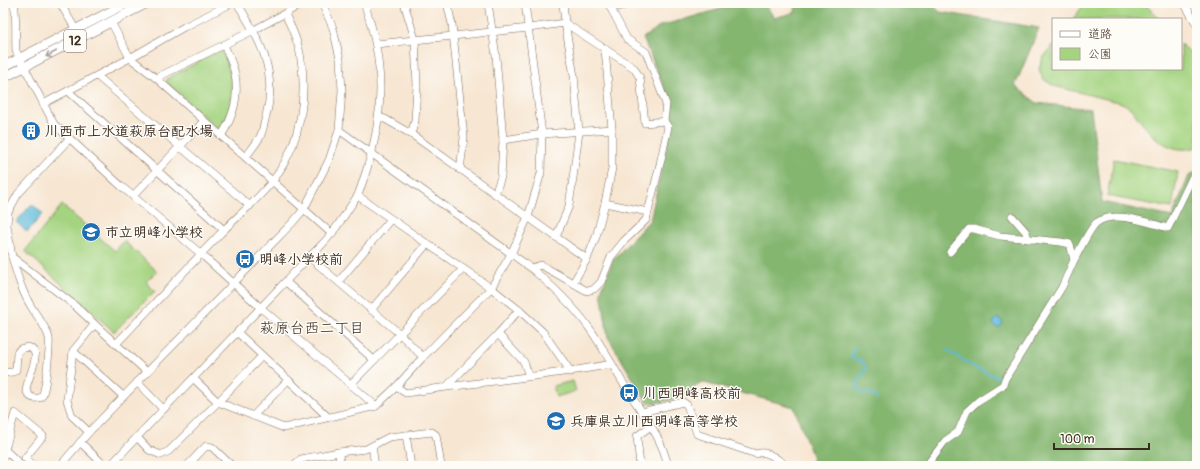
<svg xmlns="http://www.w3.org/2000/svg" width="1200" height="469" viewBox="0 0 1200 469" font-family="Pangolin,'Klee One',sans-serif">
	<rect width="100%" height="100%" fill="#fdfcf7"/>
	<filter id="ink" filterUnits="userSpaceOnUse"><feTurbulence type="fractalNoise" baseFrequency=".025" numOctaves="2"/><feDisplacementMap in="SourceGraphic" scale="8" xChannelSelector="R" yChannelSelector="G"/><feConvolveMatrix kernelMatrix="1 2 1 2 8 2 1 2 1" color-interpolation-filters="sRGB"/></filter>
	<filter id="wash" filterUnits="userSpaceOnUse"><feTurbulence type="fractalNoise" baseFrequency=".012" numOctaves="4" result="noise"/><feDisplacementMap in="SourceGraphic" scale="16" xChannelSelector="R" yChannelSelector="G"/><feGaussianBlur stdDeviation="0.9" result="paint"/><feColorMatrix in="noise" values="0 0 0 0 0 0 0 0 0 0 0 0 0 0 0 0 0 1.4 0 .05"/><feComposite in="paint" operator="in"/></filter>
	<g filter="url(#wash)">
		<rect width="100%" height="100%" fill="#f7e6d2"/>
		<!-- green -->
		<g fill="#a5d481" stroke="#707f50">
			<polygon points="1085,3 1144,3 1159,19 1073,19"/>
			<path d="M1181 44 1197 61V147C1173 155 1155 140 1141 122 1133 112 1134 109 1122 103L1054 86 1043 79 1039 69 1043 58 1053 45V69H1181Z"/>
			<path d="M219 51 223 53C235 80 235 100 223 127L218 129 166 82 168 78Z"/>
			<polygon points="1114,159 1178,172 1172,208 1107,196"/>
			<polygon points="62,205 115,251 124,241 157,271 146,282 155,291 114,332 25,251"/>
			<polygon points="573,381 576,391 556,397 553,386"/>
		</g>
		<!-- forest -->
		<polygon fill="#84b66f" stroke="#607046" points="742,3 765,3 774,18 796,12 793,3 931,3 940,12 1039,28 1015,86 1037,103 1091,109 1102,202 1172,217 1189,176 1197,171 1197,466 809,466 813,458 794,407 701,382 684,397 648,404 608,337 601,291 613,260 650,220 671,128 669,99 643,38 660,26"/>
		<!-- water -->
		<g fill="#5cbada" stroke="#4c727c">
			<polygon points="32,204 43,214 27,232 16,222"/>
			<circle cx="998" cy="323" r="4.5"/>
		</g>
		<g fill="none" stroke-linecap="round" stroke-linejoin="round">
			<!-- stream -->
			<g stroke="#5cbada" stroke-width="2">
				<path d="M856 347 851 355 852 358 855 360H861L866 368C864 376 856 379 857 388L862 393 872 394 877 399"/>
				<polyline points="947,350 976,368 1001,379"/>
			</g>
		</g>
	</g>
	<g filter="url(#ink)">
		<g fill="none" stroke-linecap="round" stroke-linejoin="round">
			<!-- minor casing -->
			<g stroke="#7d6c5d" stroke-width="8">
				<g id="minor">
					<path d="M14 3C17 19 15 35 16 51L54 124 121 186 201 254 261 308 376 406"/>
					<polyline points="60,3 76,30"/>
					<path d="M237 3C260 39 278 72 266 116 264 123 263 131 260 137 256 144 250 151 246 157"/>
					<polyline points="404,3 415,39 417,86 415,121 411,134"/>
					<polyline points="447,3 452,24 464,138 460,170"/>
					<polyline points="488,3 496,56 503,140 501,177 495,194"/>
					<polyline points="608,3 627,39 646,52 666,104 664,121"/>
					<polyline points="1184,3 1197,25"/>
					<polyline points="611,8 636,3"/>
					<polyline points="111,22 130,58 184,27 232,3"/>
					<polyline points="376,44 529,28 565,23 574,76 579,132 573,178 569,206 556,237"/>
					<polyline points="97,76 250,206"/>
					<polyline points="156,78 332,234"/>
					<polyline points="68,91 224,230"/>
					<polyline points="43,104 130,58 156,78 254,30 304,3"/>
					<polyline points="379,117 385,119 411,134 587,259"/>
					<path d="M339 130 531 268C553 287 574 306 590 329 605 350 616 373 630 394 645 417 662 438 668 466"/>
					<path d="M221 136C233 118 239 96 235 74 233 64 228 54 224 45"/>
					<path d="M69 139 18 194 8 212 7 225 12 257 73 304 116 344C150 308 184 272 218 236 237 216 261 198 277 175 301 140 308 95 300 53 297 39 291 26 285 14"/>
					<polyline points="503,140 542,134 612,129"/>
					<polyline points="133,196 204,121"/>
					<polyline points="358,196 491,288 519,310 543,332 571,372"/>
					<polyline points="605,203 648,212"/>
					<polyline points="1012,216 1026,232 1028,239"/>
					<polyline points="309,257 400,334 423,357"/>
					<path d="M1074 260C1079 251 1089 230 1096 223 1113 209 1149 223 1168 228L1192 178 1197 174"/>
					<polyline points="531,268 541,265 587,291 594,289 601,282 611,257 624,241 646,220 660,164 668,127 664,121 645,123 640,78 634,68 565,23 563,3"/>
					<polyline points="339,281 391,219"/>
					<polyline points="286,282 374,360"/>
					<polyline points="573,283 587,259 596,237 605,203 612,168 612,129 605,49"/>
					<polyline points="371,310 427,244"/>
					<polyline points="238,333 328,417"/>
					<polyline points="498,334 524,362 529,376"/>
					<polyline points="116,344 147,372"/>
					<polyline points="73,351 123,396"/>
					<path d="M3 373 13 372 16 370 17 353 20 349 28 347C31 348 34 350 35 354 37 362 27 380 26 390 28 395 31 399 37 398 39 398 41 398 42 396 46 389 50 346 49 338 46 326 38 318 32 308 22 292 17 275 12 257"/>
					<polyline points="194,379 218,402 262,356"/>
					<polyline points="137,382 163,409"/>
					<polyline points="351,384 463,269"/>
					<polyline points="447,386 498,334 519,310"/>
					<path d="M396 387 406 393C474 382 544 377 612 364"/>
					<path d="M642 412 683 402 687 405 697 434 756 454C767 449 778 460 787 466"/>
					<polyline points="253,416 288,380"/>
					<polyline points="89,432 72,416 67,400 73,351 94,325"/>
					<polyline points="406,435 411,466"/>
					<path d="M137 437 309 257C327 241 335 230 348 210 351 205 355 200 358 195 361 188 363 180 366 172 385 114 385 61 364 3"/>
					<polyline points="80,442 105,466"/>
					<polyline points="372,446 375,466"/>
					<polyline points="3,448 22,466"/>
					<polyline points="339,452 340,466"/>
					<polyline points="3,457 15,413 43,436 25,458 35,466"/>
					<polyline points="62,466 65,460 89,432 294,221 304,209 329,160 339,130 342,90 340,59 333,28 322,3"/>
					<polyline points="110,466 137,437 149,450 161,455 169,451 218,402 284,428 376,406 396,387 423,357 491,288 511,254 528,217 541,173 542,134 525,3"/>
					<polyline points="187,466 206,446 212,447 232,466"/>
					<polyline points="293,466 301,459 339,452 366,449 389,437 432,432 436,435 441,466"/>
					<polyline points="640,466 637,436 651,426"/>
					<polyline points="926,466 945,441 958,432 967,411 978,401 1003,385 1005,379 1062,287 1074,260 1070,244 1061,242 1000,236 974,229 969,229 950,252"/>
				</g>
			</g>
			<!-- major casing -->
			<g stroke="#7d6c5d" stroke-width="10">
				<g id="major">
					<polyline points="3,67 127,3"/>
					<polyline points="3,78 147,3"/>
				</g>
			</g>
			<!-- minor -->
			<use href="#minor" stroke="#fff" stroke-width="7"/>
			<!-- major -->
			<use href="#major" stroke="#fff" stroke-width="9"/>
		</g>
		<!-- one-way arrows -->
		<defs><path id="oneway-shaft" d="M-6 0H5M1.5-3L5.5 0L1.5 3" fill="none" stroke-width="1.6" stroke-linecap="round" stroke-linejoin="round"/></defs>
		<use stroke="#a79f9a" href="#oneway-shaft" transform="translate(51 54) rotate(152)"/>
	</g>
	<!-- icons -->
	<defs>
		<g id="building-disc" transform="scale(1)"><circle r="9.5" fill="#1f6fb2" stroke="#fdfcf7"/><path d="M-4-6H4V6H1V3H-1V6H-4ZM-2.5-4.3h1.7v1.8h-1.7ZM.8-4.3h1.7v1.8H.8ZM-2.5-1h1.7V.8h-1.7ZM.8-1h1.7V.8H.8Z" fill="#fff"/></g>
		<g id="school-disc" transform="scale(1)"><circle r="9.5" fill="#1f6fb2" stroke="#fdfcf7"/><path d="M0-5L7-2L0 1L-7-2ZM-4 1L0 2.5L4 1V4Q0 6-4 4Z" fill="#fff"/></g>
		<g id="bus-disc" transform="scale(1)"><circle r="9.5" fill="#1f6fb2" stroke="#fdfcf7"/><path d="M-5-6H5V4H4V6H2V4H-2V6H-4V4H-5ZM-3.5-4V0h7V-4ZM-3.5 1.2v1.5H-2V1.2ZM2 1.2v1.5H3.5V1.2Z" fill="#fff"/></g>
	</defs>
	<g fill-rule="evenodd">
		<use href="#building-disc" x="31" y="131"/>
		<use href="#school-disc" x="91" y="232"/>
		<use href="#bus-disc" x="245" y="259"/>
		<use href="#bus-disc" x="629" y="393"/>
		<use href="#school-disc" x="556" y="421"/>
	</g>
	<g text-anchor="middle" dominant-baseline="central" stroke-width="3" stroke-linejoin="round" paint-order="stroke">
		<!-- shield labels -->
		<rect fill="#fdfcf7" stroke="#75695f" stroke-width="1" x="64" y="30" width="22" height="22" rx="3"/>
		<g font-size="13" font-weight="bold" fill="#3b2a1e">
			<text x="75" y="41">12</text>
		</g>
		<!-- poi labels -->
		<g font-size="14" font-weight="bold" fill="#3b2a1e" stroke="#fdfcf7" text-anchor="start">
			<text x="45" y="131">川西市上水道萩原台配水場</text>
			<text x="105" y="232">市立明峰小学校</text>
			<text x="259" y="259">明峰小学校前</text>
			<text x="643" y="393">川西明峰高校前</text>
			<text x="570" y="421">兵庫県立川西明峰高等学校</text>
		</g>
		<!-- neighbourhood labels -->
		<g font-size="15" fill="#3b2a1e" stroke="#fdfcf7">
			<text x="312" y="328">萩原台西二丁目</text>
		</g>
	</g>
	<!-- margin -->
	<rect width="1200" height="469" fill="none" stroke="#fdfcf7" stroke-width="16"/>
	<!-- legend -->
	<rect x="1052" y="18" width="130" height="52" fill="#fdfcf7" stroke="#afa8a0"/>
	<rect x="1060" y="31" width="20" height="6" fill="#ffffff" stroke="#afa8a0"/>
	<text x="1088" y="38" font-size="12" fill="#3b2a1e">道路</text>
	<rect x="1060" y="48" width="20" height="12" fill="#a5d481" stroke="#afa8a0"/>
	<text x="1088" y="58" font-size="12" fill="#3b2a1e">公園</text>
	<!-- scale -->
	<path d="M1054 443v6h95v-6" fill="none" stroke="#3b2a1e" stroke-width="2"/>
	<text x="1060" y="443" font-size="12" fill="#3b2a1e" stroke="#fdfcf7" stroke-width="3" paint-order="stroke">100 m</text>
</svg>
